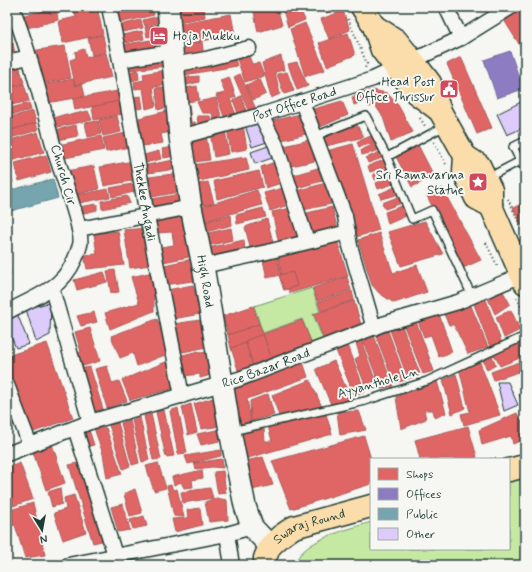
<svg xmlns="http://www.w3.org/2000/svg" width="532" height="572" viewBox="0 0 532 572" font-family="Mynerve,sans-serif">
	<rect width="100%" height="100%" fill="#f6f6f2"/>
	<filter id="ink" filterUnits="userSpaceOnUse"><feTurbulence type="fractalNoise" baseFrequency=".025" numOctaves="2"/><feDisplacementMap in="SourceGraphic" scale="8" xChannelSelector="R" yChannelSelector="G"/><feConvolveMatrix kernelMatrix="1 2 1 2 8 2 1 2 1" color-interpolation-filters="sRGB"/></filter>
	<g filter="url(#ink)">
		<!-- green -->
		<g fill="#c5e9a3" stroke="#72936c">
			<polygon points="312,288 320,312 313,314 324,342 313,346 302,319 263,333 254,306"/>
			<path d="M525 477V565H294C303 539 347 530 371 522V549H509V481Z"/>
		</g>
		<!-- shops -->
		<g fill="#e06666" stroke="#a65a57">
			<polygon points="48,7 66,7 67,10 50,14"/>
			<polygon points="97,7 103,34 63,43 59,21 76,17 74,11"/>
			<polygon points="115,7 134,7 116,11"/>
			<polygon points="141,7 153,7 154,15 119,23 116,12"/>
			<polygon points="187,7 204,7 205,17 173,23 171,10"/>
			<polygon points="253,7 277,7 282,25 258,32"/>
			<polygon points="282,7 299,7 305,20 288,27"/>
			<polygon points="323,7 340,7 326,13"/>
			<polygon points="449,7 472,7 452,14"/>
			<polygon points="525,7 525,51 524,52 504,20"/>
			<polygon points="49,10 50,14 57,13 58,20 23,29 19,16"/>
			<polygon points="343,11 350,30 329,39 321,19"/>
			<polygon points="231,14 235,35 174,46 171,25"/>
			<polygon points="159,16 160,22 145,26 143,20"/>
			<polygon points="141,20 143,28 122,32 120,25"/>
			<polygon points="305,23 325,70 305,76 290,29"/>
			<polygon points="159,24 160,34 147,37 145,27"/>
			<polygon points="7,25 11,39 7,40"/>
			<polygon points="142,31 144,39 124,43 122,35"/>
			<polygon points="348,33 355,55 327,66 319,43"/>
			<polygon points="103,35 106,52 92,55 88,38"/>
			<polygon points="156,39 157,48 126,54 122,45"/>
			<polygon points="202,42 204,57 175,63 173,47"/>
			<polygon points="13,43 15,54 7,57 7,45"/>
			<polygon points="65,46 71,78 40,84 31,51"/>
			<polygon points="84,49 86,57 106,53 112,77 75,85 70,60 76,58 75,52"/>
			<polygon points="234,55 237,66 178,76 177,66"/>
			<polygon points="249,56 252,64 259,63 264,76 245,82 237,59"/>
			<polygon points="281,56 284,70 275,72 280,94 271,98 262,63"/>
			<polygon points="461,57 492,128 477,134 447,64"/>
			<polygon points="167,58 167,66 130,70 128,61"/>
			<polygon points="17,60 21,71 7,75 7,63"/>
			<polygon points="297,62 308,86 297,90 288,64"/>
			<polygon points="138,70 139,79 131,81 129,72"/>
			<polygon points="165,70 167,85 153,87 156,106 146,109 143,88 135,89 134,82 144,80 143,74"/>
			<polygon points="21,72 24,83 7,88 7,77"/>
			<polygon points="287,72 294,91 284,94 277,74"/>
			<polygon points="240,74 256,109 249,112 234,77"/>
			<polygon points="199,76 199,82 179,87 179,78"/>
			<polygon points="229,77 236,97 230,99 236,115 225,119 216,95 225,93 220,80"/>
			<polygon points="73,79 75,86 82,84 85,96 47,103 41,85"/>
			<polygon points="260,79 266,94 253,100 246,85"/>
			<polygon points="24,84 29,101 7,106 7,89"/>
			<polygon points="197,86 199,100 181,103 180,89"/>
			<polygon points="169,87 171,106 158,110 156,88"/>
			<polygon points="372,90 387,93 398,105 413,132 391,142 383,117 375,105 369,107 366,100 354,105 352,97"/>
			<polygon points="118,91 120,101 75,110 73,99"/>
			<polygon points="141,96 143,108 136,109 133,97"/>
			<polygon points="241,96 247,113 239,116 233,100"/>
			<polygon points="216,98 223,123 215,125 212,113 202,113 197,102"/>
			<polygon points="119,101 122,114 94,120 92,107"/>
			<polygon points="342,101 348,115 318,128 310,110"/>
			<polygon points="29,103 31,110 7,116 7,109"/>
			<polygon points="189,104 191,122 183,122 181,105"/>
			<polygon points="33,111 36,123 7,131 7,118"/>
			<polygon points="88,111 92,120 53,128 50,119 66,114 70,115"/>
			<polygon points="167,111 171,132 161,134 163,143 142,146 139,118"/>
			<polygon points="300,114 306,134 278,141 272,121"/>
			<polygon points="117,116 121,132 103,136 99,120"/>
			<polygon points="197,116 210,116 213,126 199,130"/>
			<polygon points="98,121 101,134 88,137 85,123"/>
			<polygon points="195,122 196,126 185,128 184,124"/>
			<polygon points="36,123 38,130 7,139 7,131"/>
			<polygon points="76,125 78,136 57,140 55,130"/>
			<polygon points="243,125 247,149 231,152 227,128"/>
			<polygon points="357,125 364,137 326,146 324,137"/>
			<polygon points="225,130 229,154 214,157 210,132"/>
			<polygon points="38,132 44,152 7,162 7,141"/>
			<polygon points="126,133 129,147 106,152 103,138"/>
			<polygon points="206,135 210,160 194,162 190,138"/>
			<polygon points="373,135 377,142 359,147 357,142"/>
			<polygon points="101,136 104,150 60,159 58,145"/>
			<polygon points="309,140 315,161 286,167 280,147"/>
			<polygon points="377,143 380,150 362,155 361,150"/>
			<polygon points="417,143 434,176 412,187 395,155"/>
			<polygon points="353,144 379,230 356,237 326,151"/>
			<polygon points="179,146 180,155 164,158 162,149"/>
			<polygon points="159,151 161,159 145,163 144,155"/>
			<polygon points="382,151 385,157 368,163 366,158"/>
			<polygon points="46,155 51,172 19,181 15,163"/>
			<polygon points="246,157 249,170 195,182 192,165"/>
			<polygon points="174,160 176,169 148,173 147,165"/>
			<polygon points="384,160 388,166 370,172 368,166"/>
			<polygon points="133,161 136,180 104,186 100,167"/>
			<polygon points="275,162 281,183 266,188 261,167"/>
			<polygon points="7,163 13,182 7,184"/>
			<polygon points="94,166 99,189 73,195 66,171"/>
			<polygon points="389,167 392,174 375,180 373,174"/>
			<polygon points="318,168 322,181 293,189 290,176"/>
			<polygon points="259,171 263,187 217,199 214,181"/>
			<polygon points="181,173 184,191 152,197 149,177"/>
			<polygon points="392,177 396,183 378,189 376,183"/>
			<polygon points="208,182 214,203 197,206 194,185"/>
			<polygon points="326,183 331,204 303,210 297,191"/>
			<polygon points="132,184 134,192 112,197 110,188"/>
			<polygon points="395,187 399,194 381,199 379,194"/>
			<polygon points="283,188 288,205 270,211 264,193"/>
			<polygon points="442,188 481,260 463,268 427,196"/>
			<polygon points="108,189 110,197 74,204 72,196"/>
			<polygon points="257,190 262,205 201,222 198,208"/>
			<polygon points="186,193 188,206 154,212 152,199"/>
			<polygon points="127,196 130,203 102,209 101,201"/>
			<polygon points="398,197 402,203 385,209 382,203"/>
			<polygon points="525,202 525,232 513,208"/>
			<polygon points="97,204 97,210 80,214 78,207"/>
			<polygon points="402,206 406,216 388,224 385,212"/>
			<polygon points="332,207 337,227 309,234 303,214"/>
			<polygon points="263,208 266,217 237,224 236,215"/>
			<polygon points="291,208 300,235 279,244 272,212"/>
			<polygon points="187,214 194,256 163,262 161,247 174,245 172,232 157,233 155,220"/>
			<polygon points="231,215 232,225 202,233 200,223"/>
			<polygon points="267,219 273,242 251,251 245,227"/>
			<polygon points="425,221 443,254 401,266 388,232"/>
			<polygon points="146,228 150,265 130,268 124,230"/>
			<polygon points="231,228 233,240 207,246 204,234"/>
			<polygon points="118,231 124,265 87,269 84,255 97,254 94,234"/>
			<polygon points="379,233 393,273 417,265 427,292 394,303 379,293 372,285 358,240"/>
			<polygon points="244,240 245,253 210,260 208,248"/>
			<polygon points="337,240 348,276 290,293 288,289 284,290 279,275 282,275 277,253"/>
			<polygon points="276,253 281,275 267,278 262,256"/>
			<polygon points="197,258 200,280 164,285 164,265"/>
			<polygon points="115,270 119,292 111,293 107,271"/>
			<polygon points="104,272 107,282 77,290 74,280"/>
			<polygon points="153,272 154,311 110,329 105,313 139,303 131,277"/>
			<polygon points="293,272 297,286 284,290 279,275"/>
			<polygon points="347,277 351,290 317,301 313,288"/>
			<polygon points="193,285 200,314 173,319 167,290"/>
			<polygon points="501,288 510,304 495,314 486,294"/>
			<polygon points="352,291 354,300 321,311 318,302"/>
			<polygon points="484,294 502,344 490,347 472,299"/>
			<polygon points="354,301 362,328 325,342 314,314"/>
			<polygon points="469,301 488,347 468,354 454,325 449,325 442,310"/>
			<polygon points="253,306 259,324 228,335 223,316"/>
			<polygon points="511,310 520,330 504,338 496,317"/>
			<polygon points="438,311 452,352 439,357 431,335 424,337 417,318"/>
			<polygon points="94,312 97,322 81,326 77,316"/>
			<polygon points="157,319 170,353 137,366 133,353 120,358 111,336"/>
			<polygon points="207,319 212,346 178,353 173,324"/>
			<polygon points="302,320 313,347 273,363 263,334"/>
			<polygon points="416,321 434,371 423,374 404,326"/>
			<polygon points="259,324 263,334 245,341 245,343 231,348 228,335"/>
			<polygon points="402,326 420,374 408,379 390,330"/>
			<polygon points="90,328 100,361 80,367 76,353 81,352 75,332"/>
			<polygon points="388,331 406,380 394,383 376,336"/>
			<polygon points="263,334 273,363 255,370 245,341"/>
			<polygon points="374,336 393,386 381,389 363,341"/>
			<polygon points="361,340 377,385 366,387 355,359 360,356 356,343"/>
			<polygon points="347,342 365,392 354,395 335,348"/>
			<polygon points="47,343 73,418 28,434 7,372 7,356"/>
			<polygon points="246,343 254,370 240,376 231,348"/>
			<polygon points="521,343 525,348 525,356 500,366 494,354"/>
			<polygon points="198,351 200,353 207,352 211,375 200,378 200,374 184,376 179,356"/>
			<polygon points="492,356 496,365 487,370 483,360"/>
			<polygon points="479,360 500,415 464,425 461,414 470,412 459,368"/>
			<polygon points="525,360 525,370 494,380 491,372"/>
			<polygon points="168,361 175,388 130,400 122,380"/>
			<polygon points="334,361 351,399 332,407 316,369"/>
			<polygon points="303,362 308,377 247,399 251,421 235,426 226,389"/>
			<polygon points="107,366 112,383 119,381 127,401 107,408 95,369"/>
			<polygon points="90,367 103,409 90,413 79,369"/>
			<polygon points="456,374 465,408 452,414 443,380"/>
			<polygon points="310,380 322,407 279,416 272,395"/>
			<polygon points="437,381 446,413 435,418 433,410 424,410 426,419 401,429 396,397"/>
			<polygon points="525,390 525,407 523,408 519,394"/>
			<polygon points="268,394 274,415 251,421 250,401"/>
			<polygon points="216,397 221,426 201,429 194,404"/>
			<polygon points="7,401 16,424 7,427"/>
			<polygon points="191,404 197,432 188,435 182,407"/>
			<polygon points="178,408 187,453 178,454 170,411"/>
			<polygon points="164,410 174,456 166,457 156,412"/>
			<polygon points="359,411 366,430 340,435 337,412"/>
			<polygon points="517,413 521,421 525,420 524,439 513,444 511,436 482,445 479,430"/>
			<polygon points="151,414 161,459 153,460 144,416"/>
			<polygon points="326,414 332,434 241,460 237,434 264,429 265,441 272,441 268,426"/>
			<polygon points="140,417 149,460 142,462 132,420"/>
			<polygon points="130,420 139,463 132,465 121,423"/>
			<polygon points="118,423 130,466 123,469 109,425"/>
			<polygon points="468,426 477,457 471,459 420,459 415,440"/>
			<polygon points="94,428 106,428 122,474 107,478 103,454"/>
			<polygon points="222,429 224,440 201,445 197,434"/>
			<polygon points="89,430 94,445 84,447 81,433"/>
			<polygon points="364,436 371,459 371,484 291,509 272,461"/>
			<polygon points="52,444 65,483 46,490 33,452"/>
			<polygon points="221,450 221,456 188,464 185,456"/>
			<polygon points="263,457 273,485 252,490 241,462"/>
			<polygon points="222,459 223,468 212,467 196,469 194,463"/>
			<polygon points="82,462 106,540 93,543 69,465"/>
			<polygon points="20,463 33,499 13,506 7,488 7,468"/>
			<polygon points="158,463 166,488 154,491 146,466"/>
			<polygon points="202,470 203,478 192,480 193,487 184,488 181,482 174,485 172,477"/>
			<polygon points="223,471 226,493 218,494 214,472"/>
			<polygon points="171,485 173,490 177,489 184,517 174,516 167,486"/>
			<polygon points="60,488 62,504 52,507 48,492"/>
			<polygon points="210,488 213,498 183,503 181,492"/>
			<polygon points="135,489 142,513 130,516 124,494"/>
			<polygon points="74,495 86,532 63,540 54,513 66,509 64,498"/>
			<polygon points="216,498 227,500 228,520 209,522 205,502"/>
			<polygon points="33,503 45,555 25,558 15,525 7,526 7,511"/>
			<polygon points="123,504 130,530 118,532 111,507"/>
			<polygon points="200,508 202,525 175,532 172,519 188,518 187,510"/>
			<polygon points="144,516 147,526 133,529 130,520"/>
		</g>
		<!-- offices -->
		<polygon fill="#8e7cc3" stroke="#6d6998" points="510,51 523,89 497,98 484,60"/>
		<!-- public -->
		<g fill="#76a5af" stroke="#5c868a">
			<polygon points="53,179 58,198 7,212 7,191"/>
			<polygon points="7,253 11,275 7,276"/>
		</g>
		<!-- building -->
		<g fill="#ddcbfc" stroke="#1f3d34">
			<polygon points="525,100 525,127 507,135 497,114"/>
			<polygon points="260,120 267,142 252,147 245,125"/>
			<polygon points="271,145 275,157 255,164 251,152"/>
			<polygon points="51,302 50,335 36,342 26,309"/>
			<polygon points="17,313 29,344 16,348 7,327 7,317"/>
			<polygon points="497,382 508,382 518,405 504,411"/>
		</g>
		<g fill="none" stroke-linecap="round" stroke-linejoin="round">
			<!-- lane casing -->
			<g stroke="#1f3d34" stroke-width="10">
				<g id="lane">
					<polyline points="315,136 366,116 387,157 445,126"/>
					<polyline points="525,141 513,147 525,170"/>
					<polyline points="387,157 412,219 432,210 472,296"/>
					<polyline points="487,178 520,161"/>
					<polyline points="232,431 365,401 427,381 525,336"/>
				</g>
			</g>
			<!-- street casing -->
			<g stroke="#1f3d34" stroke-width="17">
				<g id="street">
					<path id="s1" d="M109 7 120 60 147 216 182 396"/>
					<polyline points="446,7 461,38"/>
					<polyline points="120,60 171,52"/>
					<polyline points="7,62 29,57"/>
					<polyline points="172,65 206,59 249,48"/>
					<polyline points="302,102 345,216 350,246 374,328"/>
					<polyline points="261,115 276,145 307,241"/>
					<path id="s2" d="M180 137 261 115 373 79 461 38 511 7"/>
					<polyline points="79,229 191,207"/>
					<polyline points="203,266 267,252 348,232"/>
					<polyline points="52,289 90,422"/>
					<path d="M7 312C42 293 68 288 80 245 84 232 61 172 56 155 42 105 31 55 12 7"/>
					<polyline points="7,385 30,445"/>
					<polyline points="75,428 115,555"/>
					<path id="s3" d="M7 454 90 422 239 379 383 324 458 302 522 275"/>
					<polyline points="227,534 232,565"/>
					<polyline points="68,565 227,534 252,527"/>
				</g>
			</g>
			<!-- secondary casing -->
			<g stroke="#1f3d34" stroke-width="24">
				<g id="secondary">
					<path id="s4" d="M168 7 180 137 191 207 203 266 230 431 245 506 252 527 270 546"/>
				</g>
			</g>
			<!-- primary casing -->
			<g stroke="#1f3d34" stroke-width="25">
				<g id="primary">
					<polyline points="362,7 374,26 382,50 416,93 440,111 465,156 464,172 476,198 491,206 525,283"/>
					<polyline points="374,26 396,40 413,61 430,83 440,111"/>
					<polyline points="465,156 479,165 491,190 491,206"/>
					<polyline points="509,470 525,466"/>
					<path id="s5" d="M265 565V558L270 546 281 536 294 527 371 506"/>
				</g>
			</g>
			<!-- path -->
			<g stroke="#1f3d34" stroke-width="2" stroke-dasharray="1 3" stroke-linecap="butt">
				<polyline points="348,19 367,64 365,68"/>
				<polyline points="420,118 425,126"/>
				<polyline points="434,142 447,166"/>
				<polyline points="508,199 525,236"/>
				<polyline points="486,243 498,267"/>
				<polyline points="517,298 525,315"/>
				<polyline points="491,459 498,457"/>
			</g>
			<!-- lane -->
			<use href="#lane" stroke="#f6f6f2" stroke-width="7"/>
			<!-- street -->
			<use href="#street" stroke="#f6f6f2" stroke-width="14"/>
			<!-- secondary -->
			<use href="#secondary" stroke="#f6f6f2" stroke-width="21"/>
			<!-- primary -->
			<use href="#primary" stroke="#fbddab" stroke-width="22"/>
		</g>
	</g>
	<!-- icons -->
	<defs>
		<g id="hotel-square" transform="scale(1)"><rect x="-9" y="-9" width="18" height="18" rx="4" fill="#d1495b" stroke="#f6f6f2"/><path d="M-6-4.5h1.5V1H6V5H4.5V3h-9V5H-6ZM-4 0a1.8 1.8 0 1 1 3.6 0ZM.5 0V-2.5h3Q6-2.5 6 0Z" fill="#fff"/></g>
		<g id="civic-square" transform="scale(1)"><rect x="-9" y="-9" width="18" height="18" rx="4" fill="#d1495b" stroke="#f6f6f2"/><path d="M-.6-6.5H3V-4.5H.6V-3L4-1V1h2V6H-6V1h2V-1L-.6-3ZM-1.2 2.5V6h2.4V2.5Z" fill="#fff"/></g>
		<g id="sight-square" transform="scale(1)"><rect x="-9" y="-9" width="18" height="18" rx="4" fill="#d1495b" stroke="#f6f6f2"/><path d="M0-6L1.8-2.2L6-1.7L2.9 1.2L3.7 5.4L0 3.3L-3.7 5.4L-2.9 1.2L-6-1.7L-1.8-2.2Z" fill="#fff"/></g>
	</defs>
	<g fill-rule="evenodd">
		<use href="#hotel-square" x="159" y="36"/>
		<use href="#civic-square" x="449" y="89"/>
		<use href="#sight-square" x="478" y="182"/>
	</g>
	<g text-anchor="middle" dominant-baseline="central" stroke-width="4" stroke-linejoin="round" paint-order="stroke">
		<!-- poi labels -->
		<g font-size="13" fill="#1f3d34" stroke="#f6f6f2" text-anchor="end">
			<text x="173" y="36" text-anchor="start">Hoja Mukku</text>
			<text x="435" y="82">Head Post<tspan x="435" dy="15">Office Thrissur</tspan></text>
			<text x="464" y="175">Sri Ramavarma<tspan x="464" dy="15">Statue</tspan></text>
		</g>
		<!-- street labels -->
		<g font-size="13" fill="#1f3d34" stroke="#f6f6f2">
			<text stroke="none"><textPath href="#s2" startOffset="119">Post Office Road</textPath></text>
			<text transform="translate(63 175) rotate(74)">Church Cir</text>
			<text stroke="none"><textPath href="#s1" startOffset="198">Thekke Angadi</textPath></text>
			<text stroke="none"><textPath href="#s4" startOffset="277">High Road</textPath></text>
			<text stroke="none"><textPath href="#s3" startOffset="273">Rice Bazar Road</textPath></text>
			<text transform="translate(378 383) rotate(-16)">Ayyanthole Ln</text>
			<text stroke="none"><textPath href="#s5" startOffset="65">Swaraj Round</textPath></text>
		</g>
	</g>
	<!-- margin -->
	<rect width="532" height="572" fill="none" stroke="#f6f6f2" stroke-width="24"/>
	<rect x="12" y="12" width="508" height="548" fill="none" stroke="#1f3d34" stroke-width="1.5" filter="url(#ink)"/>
	<!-- legend -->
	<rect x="370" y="458" width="140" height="92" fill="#f6f6f2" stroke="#a0aca6"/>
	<rect x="378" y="468" width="20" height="12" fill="#e06666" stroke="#a0aca6"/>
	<text x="406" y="478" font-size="12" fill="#1f3d34">Shops</text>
	<rect x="378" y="488" width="20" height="12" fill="#8e7cc3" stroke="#a0aca6"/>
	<text x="406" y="498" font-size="12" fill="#1f3d34">Offices</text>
	<rect x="378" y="508" width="20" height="12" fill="#76a5af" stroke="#a0aca6"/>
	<text x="406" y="518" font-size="12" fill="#1f3d34">Public</text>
	<rect x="378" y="528" width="20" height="12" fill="#ddcbfc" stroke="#a0aca6"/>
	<text x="406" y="538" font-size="12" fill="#1f3d34">Other</text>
	<!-- north arrow -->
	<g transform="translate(42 530) rotate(169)" stroke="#f6f6f2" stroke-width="3" paint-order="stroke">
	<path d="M0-3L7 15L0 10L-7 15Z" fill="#1f3d34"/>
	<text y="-6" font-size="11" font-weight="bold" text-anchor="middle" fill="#1f3d34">N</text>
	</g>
</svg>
